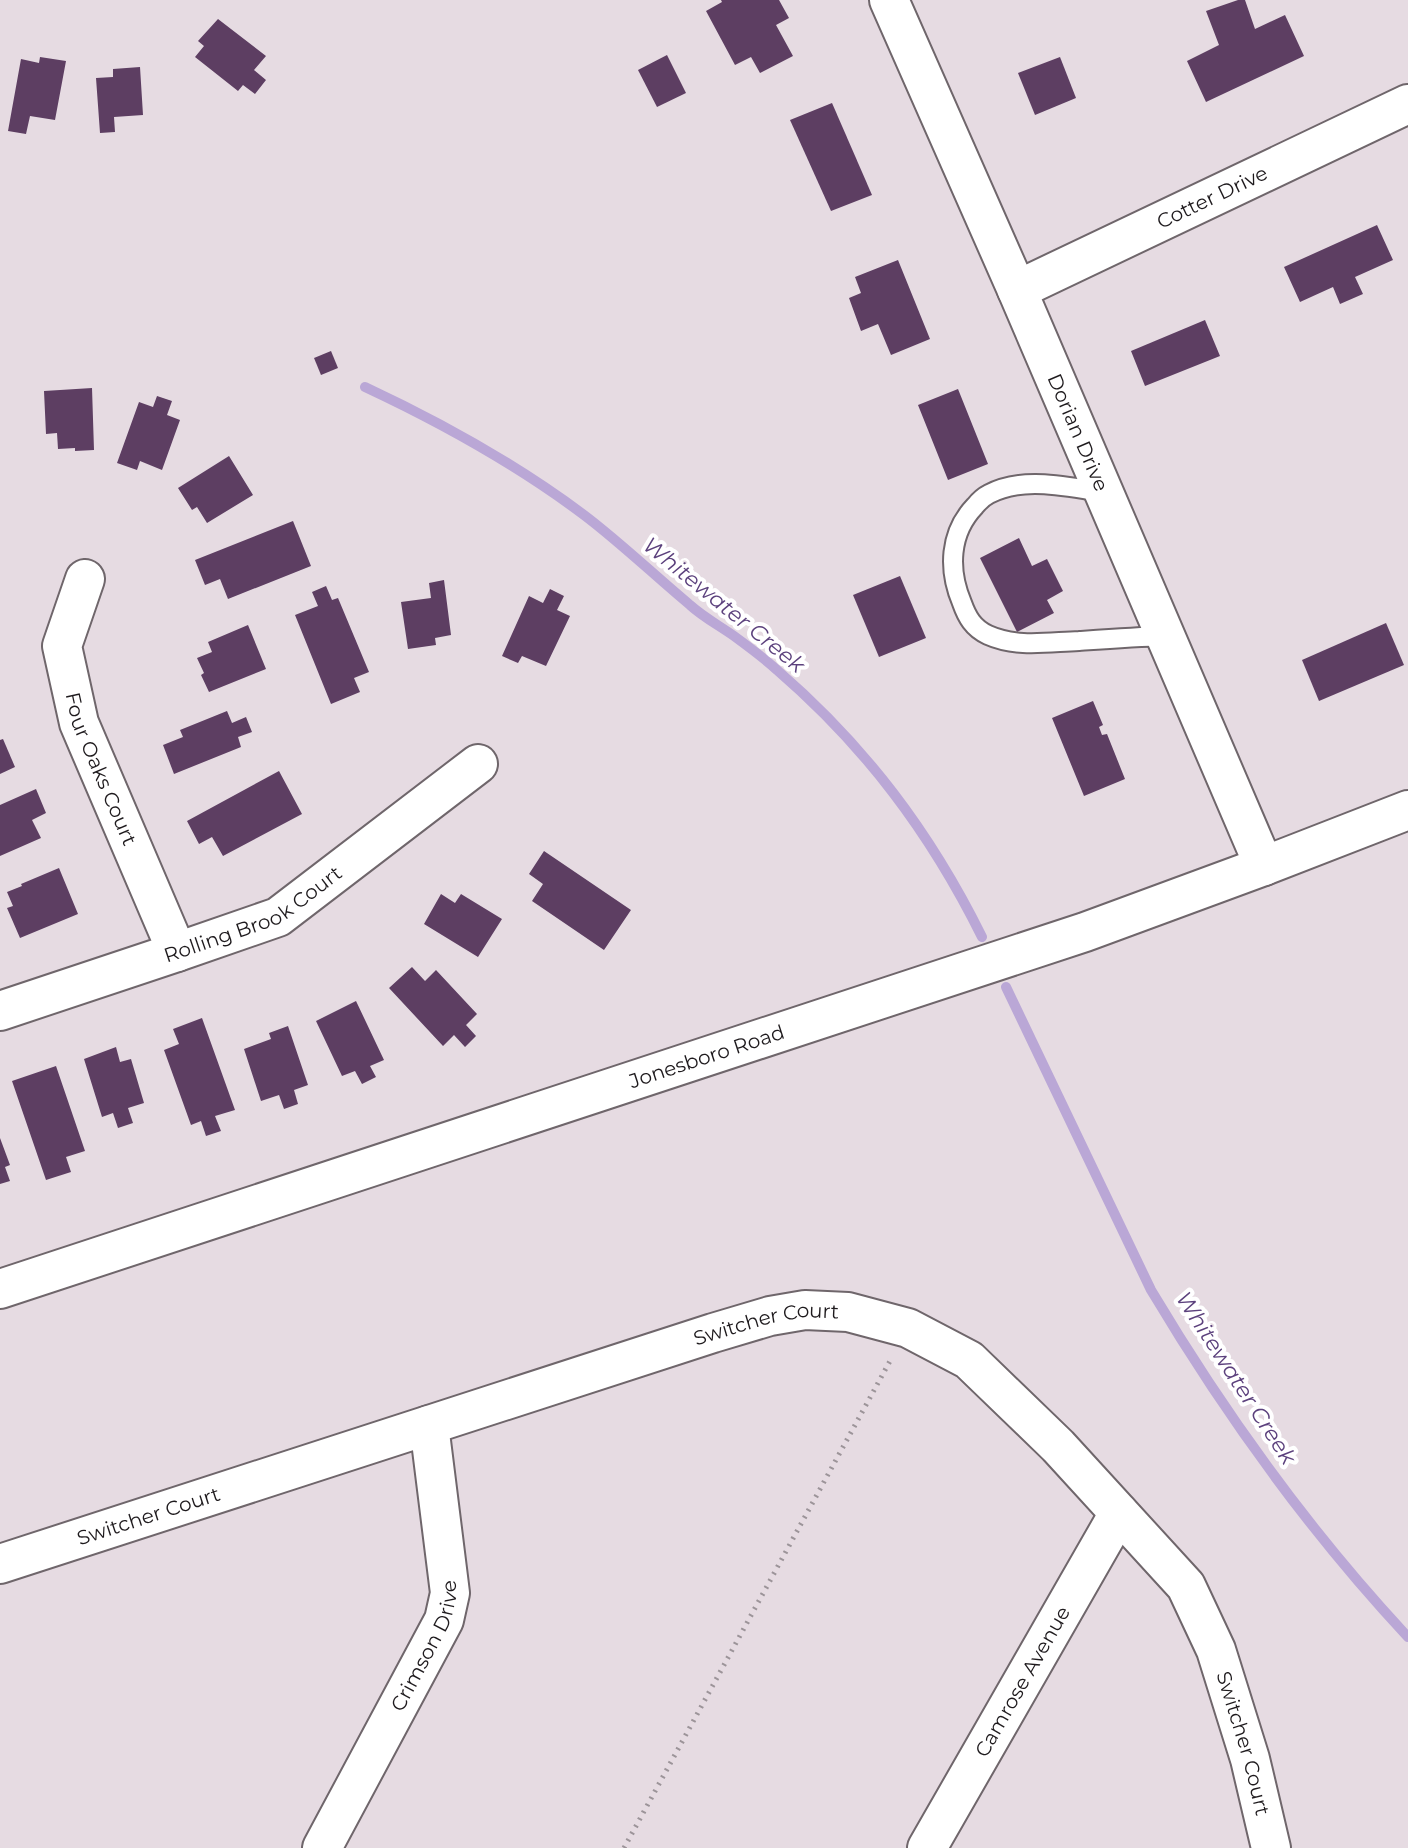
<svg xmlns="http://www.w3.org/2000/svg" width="1408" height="1848" viewBox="0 0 1408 1848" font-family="Montserrat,sans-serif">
	<rect width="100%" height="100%" fill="#e6dbe2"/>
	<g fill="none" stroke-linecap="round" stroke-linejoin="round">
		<!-- stream -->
		<g stroke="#baa7d6" stroke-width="10">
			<path d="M365 387C442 423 516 464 584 515 621 543 654 575 690 605 703 617 720 626 734 636 749 647 764 658 777 670 865 746 930 832 982 937"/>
			<path d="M1006 987 1151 1290C1225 1414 1309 1531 1408 1637"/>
		</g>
	</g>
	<!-- building -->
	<g fill="#5d3e62">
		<polygon points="721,0 779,0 789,18 776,25 793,56 760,73 751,57 735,65 706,11 722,2"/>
		<polygon points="1238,0 1245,0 1255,29 1285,15 1304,56 1206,102 1187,61 1219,45 1206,11"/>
		<polygon points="218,19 266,56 254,70 266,80 255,94 243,85 238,91 195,57 204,46 198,41"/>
		<polygon points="667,55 686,93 657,107 638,70"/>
		<polygon points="40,57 66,61 55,120 30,116 26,134 8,131 21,59 39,63"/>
		<polygon points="1060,57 1076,98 1035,115 1018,73"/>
		<polygon points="140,67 143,115 114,117 115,132 100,133 96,78 113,77 113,69"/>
		<polygon points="832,103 872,195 831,211 790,120"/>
		<polygon points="1377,225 1393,260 1355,277 1363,294 1340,304 1333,287 1300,302 1284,267"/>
		<polygon points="898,260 930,339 891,355 878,324 861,331 849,298 861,293 855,277"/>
		<polygon points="1205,320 1220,356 1145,386 1131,351"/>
		<polygon points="331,351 338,368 321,375 314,358"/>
		<polygon points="92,388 94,450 75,451 75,448 58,449 57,433 46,434 44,391"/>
		<polygon points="958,389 988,464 948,480 918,405"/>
		<polygon points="157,396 172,401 167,415 180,420 162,470 140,461 137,470 117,463 139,402 153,407"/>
		<polygon points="229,456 253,495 207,523 197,507 192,510 178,488"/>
		<polygon points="293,521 311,566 228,599 220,579 205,585 195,560"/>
		<polygon points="1019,538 1032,566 1047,559 1063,591 1047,600 1054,613 1017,632 980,558"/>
		<polygon points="900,576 926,638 879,657 853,595"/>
		<polygon points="444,580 451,635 435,638 436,645 408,649 401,602 431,598 429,583"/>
		<polygon points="326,586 332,600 338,598 369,672 354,678 360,692 331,704 295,615 318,606 312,592"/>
		<polygon points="550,589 564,596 557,610 570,616 546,666 522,656 518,663 502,656 529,596 543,603"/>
		<polygon points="1386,623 1404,665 1319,701 1302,660"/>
		<polygon points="248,625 266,669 209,692 201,675 204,673 197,658 212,652 208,642"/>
		<polygon points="1093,701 1103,725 1099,727 1102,735 1107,734 1125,779 1084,796 1052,718"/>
		<polygon points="227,711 232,723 246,717 252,732 238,737 241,747 174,774 163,745 183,737 180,730"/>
		<polygon points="3,739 15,767 0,774 0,740"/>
		<polygon points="279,771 302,814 223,856 212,837 199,844 187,821"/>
		<polygon points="36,789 46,813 32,820 41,838 0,856 0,805"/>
		<polygon points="544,851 631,910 604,950 532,901 543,884 529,874"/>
		<polygon points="59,868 78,914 20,938 7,908 13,906 7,892 22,886 21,884"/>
		<polygon points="441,894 455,903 461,894 502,919 478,957 424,924"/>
		<polygon points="412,967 425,981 436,970 477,1014 466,1025 476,1036 465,1047 454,1035 443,1046 389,988"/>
		<polygon points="356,1001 384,1060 370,1066 376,1077 362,1084 355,1071 342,1076 316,1021"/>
		<polygon points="202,1018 235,1110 215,1116 221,1131 206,1136 201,1121 191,1125 164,1050 179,1044 173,1029"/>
		<polygon points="288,1026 308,1085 294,1090 298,1104 284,1109 279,1095 261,1101 244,1049 271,1039 269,1033"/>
		<polygon points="116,1047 120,1062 131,1059 144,1103 128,1108 133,1123 118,1128 113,1113 102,1117 84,1059"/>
		<polygon points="56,1066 85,1151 66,1157 71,1172 46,1180 12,1081"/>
		<polygon points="0,1138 10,1165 5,1167 10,1181 0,1184"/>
	</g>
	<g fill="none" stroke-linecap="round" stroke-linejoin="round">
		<!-- service casing -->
		<g stroke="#6f666b" stroke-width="22">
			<path id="service" d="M1103 492C1065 487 1024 476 989 494 983 497 979 501 975 506 949 533 948 570 962 603 967 617 973 628 988 635 1017 648 1048 642 1079 641 1108 639 1136 637 1165 636"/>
		</g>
		<!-- minor casing -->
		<g stroke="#6f666b" stroke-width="42">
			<g id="minor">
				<path id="s1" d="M889 0 1017 290 1264 866"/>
				<path id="s2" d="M1017 290 1408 104"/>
				<path id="s3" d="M85 579 62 646 79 723 177 952"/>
				<path id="s4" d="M0 1011 177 952 278 917 478 764"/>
				<path id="s5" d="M0 1289 1085 932 1264 866 1408 810"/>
				<path id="s6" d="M0 1564 713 1333 770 1316 805 1310 848 1312 908 1328 969 1360 1058 1446 1186 1586 1216 1650 1250 1759 1271 1848"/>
				<path id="s7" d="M322 1848 444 1620 450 1593 429 1425"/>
				<path id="s8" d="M927 1848 1119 1513"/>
			</g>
		</g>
		<!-- path -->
		<polyline stroke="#9c9499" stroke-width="5" stroke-dasharray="2 6" stroke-linecap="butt" points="624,1848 890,1361"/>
		<!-- service -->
		<use href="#service" stroke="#fff" stroke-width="18"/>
		<!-- minor -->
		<use href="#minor" stroke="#fff" stroke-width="38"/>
	</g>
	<g text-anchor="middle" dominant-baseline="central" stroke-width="8" stroke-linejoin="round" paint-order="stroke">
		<!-- street labels -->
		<g font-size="20" fill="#1e1a1d" stroke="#fff">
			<text stroke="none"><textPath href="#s2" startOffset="216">Cotter Drive</textPath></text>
			<text stroke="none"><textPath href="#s1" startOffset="472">Dorian Drive</textPath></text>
			<text stroke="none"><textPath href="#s3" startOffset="200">Four Oaks Court</textPath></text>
			<text stroke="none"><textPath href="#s4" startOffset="272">Rolling Brook Court</textPath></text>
			<text stroke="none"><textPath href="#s5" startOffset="744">Jonesboro Road</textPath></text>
			<text stroke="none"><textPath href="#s6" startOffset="804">Switcher Court</textPath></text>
			<text stroke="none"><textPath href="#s6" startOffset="156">Switcher Court</textPath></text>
			<text stroke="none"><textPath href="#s7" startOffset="228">Crimson Drive</textPath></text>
			<text stroke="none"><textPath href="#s8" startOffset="192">Camrose Avenue</textPath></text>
			<text stroke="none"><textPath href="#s6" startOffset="1500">Switcher Court</textPath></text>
		</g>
		<!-- water labels -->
		<g font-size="22" font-style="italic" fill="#5c417d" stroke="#fff">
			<text transform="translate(724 605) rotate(39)">Whitewater Creek</text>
			<text transform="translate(1236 1378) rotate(57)">Whitewater Creek</text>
		</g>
	</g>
</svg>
